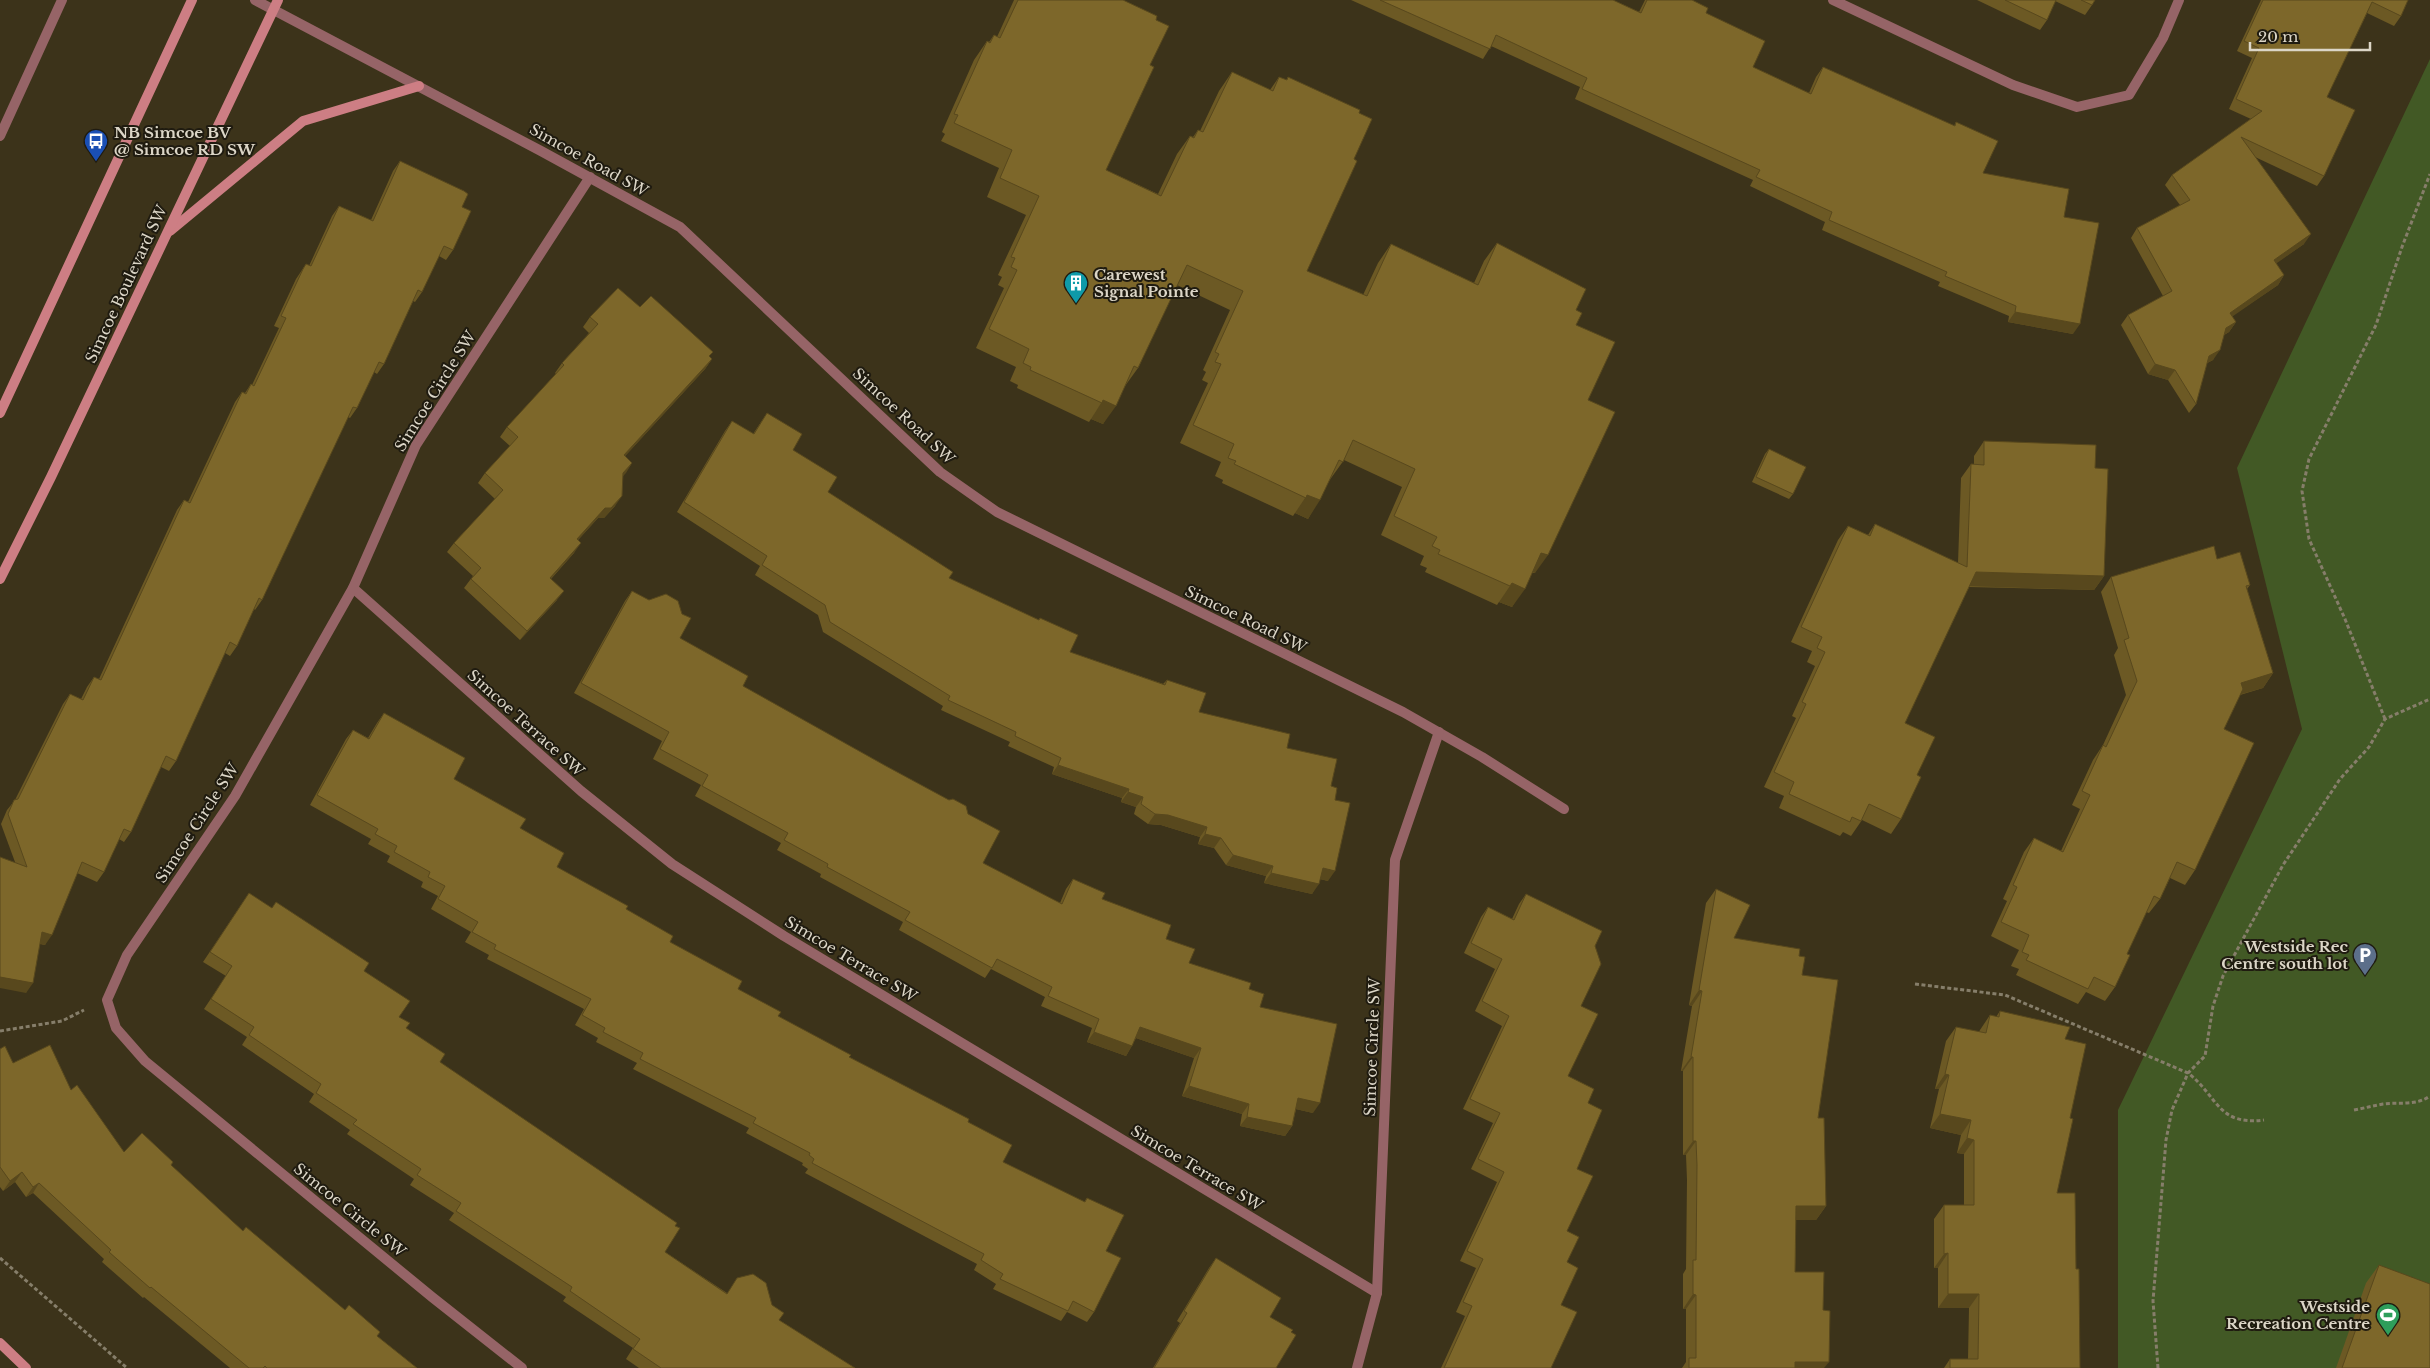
<svg xmlns="http://www.w3.org/2000/svg" width="2430" height="1368" viewBox="0 0 2430 1368" font-family="'Libre Baskerville',serif">
	<rect width="100%" height="100%" fill="#3c331a"/>
	<!-- green -->
	<polygon fill="#425925" points="2430,59 2430,1368 2118,1368 2118,1110 2302,729 2237,468"/>
	<g fill="none" stroke-linecap="round" stroke-linejoin="round">
		<!-- path -->
		<g stroke="#867e6a" stroke-width="3" stroke-dasharray="4 2.5" stroke-linecap="butt">
			<polyline points="2385,719 2345,619 2309,539 2302,491 2309,459 2376,325 2402,247 2430,174"/>
			<path d="M1915 984 2005 995 2188 1073C2218 1096 2217 1126 2264 1120"/>
			<polyline points="0,1031 62,1021 84,1010"/>
			<path d="M2354 1110C2364 1108 2373 1106 2383 1104 2399 1102 2416 1106 2430 1096"/>
			<polyline points="0,1258 127,1368"/>
			<polyline points="2158,1368 2153,1301 2166,1140 2172,1110 2188,1073 2205,1056 2213,1006 2223,976 2283,865 2340,779 2369,747 2385,719 2430,699"/>
		</g>
		<!-- lane -->
		<polyline stroke="#966467" stroke-width="10" points="0,136 62,0"/>
		<!-- street -->
		<g stroke="#966467" stroke-width="10">
			<polyline points="255,0 541,151 680,227 940,472 997,512 1403,712 1482,757 1564,809"/>
			<polyline points="1833,0 2013,85 2077,107 2129,95 2163,38 2179,0"/>
			<polyline points="353,588 581,791 672,864 784,936 1377,1293"/>
			<polyline points="522,1368 432,1297 145,1061 116,1028 107,1000 127,955 235,796 353,588 416,445 590,177"/>
			<polyline points="1357,1368 1377,1293 1395,860 1439,732"/>
		</g>
		<!-- secondary -->
		<g stroke="#cd7e84" stroke-width="10">
			<polyline points="170,231 303,121 419,86"/>
			<polyline points="0,413 192,0"/>
			<polyline points="0,579 51,477 278,0"/>
			<polyline points="0,1343 26,1368"/>
		</g>
	</g>
	<!-- wall -->
	<g fill="#6c5924">
		<polygon points="1014,0 1123,0 1156,20 1150,65 1106,170 1158,194 1177,154 1190,136 1193,137 1198,130 1200,131 1219,91 1232,72 1270,90 1279,77 1286,80 1288,77 1359,113 1354,159 1307,271 1363,295 1378,263 1391,244 1474,283 1484,261 1497,243 1576,310 1576,325 1588,400 1535,573 1532,573 1512,607 1499,602 1497,605 1425,572 1427,568 1420,565 1424,556 1381,535 1402,487 1344,460 1329,481 1308,519 1295,513 1293,516 1222,483 1223,480 1215,476 1221,462 1180,443 1208,383 1202,380 1206,372 1203,370 1230,310 1177,285 1138,368 1125,386 1103,424 1091,419 1089,422 1017,388 1018,385 1010,381 1016,367 976,348 1004,288 998,285 1002,277 998,275 1026,215 987,197 999,168 941,141 945,134 942,132 974,60 987,41 989,42 994,35 997,37"/>
		<polygon points="1351,0 1613,0 1639,12 1645,0 1692,0 1706,13 1753,67 1809,93 1816,77 1823,67 1954,126 1956,122 1983,173 2064,217 2073,334 2008,322 2009,316 1938,286 1940,282 1822,230 1825,222 1750,186 1753,180 1575,99 1580,87 1491,46 1483,59"/>
		<polygon points="1977,0 2095,0 2092,5 2085,15 2055,1 2047,20 2040,30"/>
		<polygon points="2261,0 2408,0 2401,16 2394,26 2367,13 2327,97 2324,176 2317,186 2255,157 2304,244 2276,263 2284,275 2278,285 2232,316 2236,322 2229,332 2224,335 2213,360 2207,363 2196,404 2189,413 2168,380 2148,374 2121,325 2128,315 2163,296 2131,238 2137,228 2180,205 2165,185 2172,175 2251,119 2229,109 2252,58 2237,51"/>
		<polygon points="400,161 462,207 453,250 446,260 439,256 422,292 415,302 413,301 384,364 377,374 374,372 357,408 350,418 348,417 262,600 255,610 254,609 237,646 230,656 225,653 176,761 169,771 161,767 131,832 124,842 119,839 104,872 97,882 77,873 45,945 40,944 26,993 15,862 1,824 7,810 15,800 63,704 70,694 81,699 87,687 94,677 99,679 177,510 184,500 188,502 235,402 242,392 245,393 251,384 252,385 279,328 274,326 296,279 306,264 309,266 332,216 339,206 371,220 393,171"/>
		<polygon points="640,307 712,359 705,369 625,456 632,463 623,476 615,506 604,518 598,518 578,540 574,553 551,579 557,600 520,640 464,588 473,576 447,552 454,543 495,499 478,483 485,473 510,446 500,437 507,427 556,374 555,373 562,363 589,333 583,327 590,317"/>
		<polygon points="767,413 793,450 828,492 949,578 1039,620 1040,618 1070,652 1163,684 1167,680 1199,712 1287,748 1331,786 1335,800 1328,881 1320,879 1312,894 1264,883 1266,876 1226,865 1214,848 1198,844 1200,837 1161,825 1148,824 1134,814 1136,807 1121,802 1122,798 1052,774 1054,767 1008,746 1010,742 941,710 943,706 823,632 818,615 755,575 760,566 677,512 725,431 732,421 753,434"/>
		<polygon points="1984,441 2095,468 2104,576 2094,590 1969,587 1905,723 1917,775 1901,819 1891,834 1862,820 1851,836 1843,832 1840,836 1779,808 1784,796 1764,787 1796,718 1792,716 1815,666 1807,662 1812,651 1791,642 1838,540 1848,526 1868,535 1875,524 1958,563 1961,478 1971,464 1974,464 1974,456"/>
		<polygon points="1769,449 1793,494 1789,499 1752,482 1765,454"/>
		<polygon points="2217,559 2250,585 2247,589 2273,673 2263,688 2240,695 2224,729 2195,870 2185,885 2170,878 2160,899 2149,913 2146,912 2127,954 2115,987 2105,1001 2086,992 2078,1004 2016,975 2019,969 2011,966 2019,950 1991,936 2007,901 2003,899 2024,852 2034,838 2061,851 2080,809 2072,805 2093,760 2103,745 2126,695 2114,655 2118,648 2101,592 2111,577"/>
		<polygon points="632,591 680,638 743,686 983,863 1060,903 1066,889 1073,879 1102,899 1166,939 1189,963 1249,989 1260,1007 1313,1113 1296,1109 1292,1126 1285,1136 1240,1126 1242,1114 1182,1096 1194,1058 1136,1038 1126,1056 1087,1042 1092,1028 1041,1006 1045,997 991,969 985,978 899,930 903,922 820,877 821,874 777,850 781,843 695,796 701,785 653,759 662,741 574,693 625,601"/>
		<polygon points="384,713 454,779 520,828 557,867 626,909 670,942 778,1016 849,1057 968,1122 1003,1162 1084,1202 1087,1198 1106,1251 1094,1312 1087,1322 1067,1312 1061,1321 993,1289 996,1284 974,1270 977,1264 805,1173 808,1169 802,1165 803,1163 746,1133 749,1128 633,1069 637,1063 596,1042 598,1038 575,1025 584,1009 487,959 489,955 465,942 471,932 431,909 438,896 421,887 423,882 387,862 390,856 368,844 371,839 310,805 346,739 353,730 368,738 377,723"/>
		<polygon points="1716,889 1734,938 1799,956 1818,1118 1826,1206 1816,1220 1796,1220 1795,1272 1823,1310 1824,1368 1682,1368 1686,1362 1686,1309 1683,1309 1683,1274 1686,1269 1687,1180 1686,1155 1683,1155 1683,1071 1681,1071 1692,1006 1689,1005 1706,903"/>
		<polygon points="249,893 364,971 399,1017 406,1028 440,1062 665,1252 727,1293 772,1305 779,1320 855,1368 639,1368 626,1359 633,1348 563,1301 566,1297 449,1220 454,1213 410,1185 414,1179 347,1134 350,1130 309,1102 314,1094 242,1045 247,1037 204,1009 226,976 203,962"/>
		<polygon points="1526,894 1595,946 1581,1006 1568,1076 1588,1103 1567,1231 1567,1262 1551,1368 1441,1368 1465,1316 1456,1312 1476,1268 1460,1261 1497,1182 1471,1169 1493,1123 1463,1109 1502,1026 1475,1011 1495,969 1464,953 1481,917 1488,907 1512,919 1519,904"/>
		<polygon points="2000,1011 2065,1039 2070,1118 2057,1193 2076,1269 2080,1368 1944,1368 1950,1359 1968,1359 1969,1308 1938,1308 1938,1268 1934,1268 1934,1219 1944,1205 1964,1205 1964,1154 1957,1153 1961,1135 1930,1128 1939,1089 1935,1089 1946,1041 1956,1027 1979,1032 1980,1030 1990,1015 1996,1017"/>
		<polygon points="0,1049 13,1063 71,1090 124,1152 173,1162 171,1165 243,1231 345,1310 380,1332 377,1336 417,1368 230,1368 144,1297 143,1298 102,1262 104,1259 33,1193 26,1197 15,1182 3,1191 0,1187"/>
		<polygon points="1216,1258 1270,1317 1291,1332 1276,1368 1153,1368 1180,1323 1177,1321 1209,1268"/>
		<polygon points="2379,1265 2430,1368 2336,1368 2366,1283"/>
	</g>
	<!-- shaded-wall -->
	<g fill="#58481d">
		<polygon points="2311,234 2304,244 2267,270 2274,260"/>
		<polygon points="2284,275 2278,285 2223,323 2230,313"/>
		<polygon points="2015,312 2080,324 2073,334 2008,322"/>
		<polygon points="2236,322 2229,332 2219,338 2226,328"/>
		<polygon points="2220,350 2213,360 2202,366 2209,356"/>
		<polygon points="712,359 705,369 617,465 624,455"/>
		<polygon points="2155,364 2175,370 2168,380 2148,374"/>
		<polygon points="1103,400 1116,406 1103,424 1091,419"/>
		<polygon points="632,463 626,473 616,483 623,473"/>
		<polygon points="1307,495 1320,500 1308,519 1295,513"/>
		<polygon points="622,496 615,506 604,518 598,518 570,549 577,539 605,508"/>
		<polygon points="581,543 574,553 543,587 550,578"/>
		<polygon points="1541,553 1548,555 1535,573 1528,571"/>
		<polygon points="1976,572 2104,576 2094,590 1966,586"/>
		<polygon points="1512,583 1525,589 1512,607 1499,602"/>
		<polygon points="564,591 557,600 520,640 527,631"/>
		<polygon points="2273,673 2263,688 2231,697 2241,683"/>
		<polygon points="1058,765 1129,789 1122,798 1052,774"/>
		<polygon points="1128,792 1143,797 1136,807 1121,802"/>
		<polygon points="1155,814 1168,815 1207,827 1200,837 1161,825 1148,824"/>
		<polygon points="1205,834 1221,838 1214,848 1198,844"/>
		<polygon points="1233,855 1273,866 1266,876 1226,865"/>
		<polygon points="1323,868 1335,871 1328,881 1316,878"/>
		<polygon points="1271,873 1319,884 1312,894 1264,883"/>
		<polygon points="42,932 52,935 45,945 35,942"/>
		<polygon points="0,977 33,983 26,993 0,988"/>
		<polygon points="1699,990 1702,991 1692,1006 1689,1005"/>
		<polygon points="1140,1027 1201,1048 1194,1058 1133,1037"/>
		<polygon points="1094,1032 1132,1046 1126,1056 1087,1042"/>
		<polygon points="1691,1057 1693,1057 1683,1071 1681,1071"/>
		<polygon points="1945,1074 1949,1075 1939,1089 1935,1089"/>
		<polygon points="1189,1086 1249,1104 1242,1114 1182,1096"/>
		<polygon points="1298,1098 1320,1103 1313,1113 1291,1108"/>
		<polygon points="1940,1114 1971,1120 1961,1135 1930,1128"/>
		<polygon points="1247,1117 1292,1126 1285,1136 1240,1126"/>
		<polygon points="1967,1138 1974,1140 1964,1154 1957,1153"/>
		<polygon points="1693,1141 1696,1141 1686,1155 1683,1155"/>
		<polygon points="22,1172 15,1182 3,1191 10,1181"/>
		<polygon points="39,1183 33,1193 26,1197 33,1187"/>
		<polygon points="1796,1206 1826,1206 1816,1220 1786,1220"/>
		<polygon points="1948,1253 1938,1268 1934,1268 1944,1254"/>
		<polygon points="1693,1294 1696,1295 1686,1309 1683,1309"/>
		<polygon points="1948,1294 1979,1294 1969,1308 1938,1308"/>
		<polygon points="1795,1362 1829,1362 1824,1368 1791,1368"/>
	</g>
	<!-- building -->
	<g fill="#7d672a" stroke="#58481d">
		<polygon points="1018,0 1123,0 1157,16 1156,20 1169,26 1150,65 1154,67 1106,170 1161,196 1190,136 1194,138 1198,130 1203,132 1232,72 1273,91 1279,77 1287,80 1288,77 1360,110 1359,113 1372,119 1354,159 1357,161 1307,271 1367,296 1391,244 1478,285 1497,243 1586,289 1576,310 1582,313 1576,325 1615,342 1588,400 1615,412 1548,555 1541,553 1525,589 1512,583 1510,586 1438,554 1440,550 1432,546 1437,537 1394,516 1415,469 1353,440 1343,462 1339,460 1320,500 1307,495 1306,498 1234,464 1236,461 1228,458 1234,444 1193,425 1221,364 1215,362 1219,354 1215,352 1243,291 1187,265 1138,368 1134,366 1116,406 1103,400 1102,403 1030,370 1031,367 1023,363 1029,349 989,329 1017,270 1011,267 1015,258 1011,257 1039,196 1000,178 1012,150 954,123 958,115 954,114 987,41 990,43 994,35 1000,38"/>
		<polygon points="1380,0 1613,0 1641,13 1647,0 1692,0 1708,8 1706,13 1765,41 1753,67 1811,94 1823,67 1955,126 1956,122 1998,141 1983,173 2069,189 2064,217 2099,223 2080,324 2015,312 2016,306 1945,276 1947,272 1829,220 1832,212 1756,177 1760,170 1582,89 1587,78 1496,35 1490,49"/>
		<polygon points="2005,0 2056,0 2047,20"/>
		<polygon points="2081,0 2095,0 2092,5"/>
		<polygon points="2263,0 2408,0 2401,16 2372,2 2327,97 2355,110 2324,176 2241,137 2311,234 2274,260 2284,275 2230,313 2236,322 2226,328 2220,350 2209,356 2196,404 2175,370 2155,364 2128,315 2172,291 2137,228 2190,200 2172,175 2262,111 2236,99 2259,48 2244,41"/>
		<polygon points="400,161 464,191 468,194 462,207 471,211 453,250 444,246 422,292 418,290 384,364 379,362 357,408 353,407 262,600 259,598 237,646 230,642 176,761 166,756 131,832 124,829 104,872 82,862 52,935 42,932 33,983 0,977 0,857 27,867 8,814 14,800 18,799 70,694 83,700 94,677 101,680 184,500 190,503 242,392 246,394 251,384 254,386 286,318 281,316 303,269 306,264 311,266 339,206 373,221"/>
		<polygon points="618,288 640,307 651,296 713,352 709,356 712,359 624,455 632,463 623,473 622,496 611,508 605,508 577,539 581,543 550,578 564,591 527,631 471,579 481,568 454,543 503,490 485,473 518,437 507,427 564,365 562,363 598,324 590,317"/>
		<polygon points="767,413 802,434 793,450 837,477 828,492 953,572 949,578 1039,620 1040,618 1078,635 1070,652 1165,685 1167,680 1206,693 1199,712 1290,734 1287,748 1337,759 1331,786 1337,788 1335,800 1350,803 1335,871 1323,868 1319,884 1271,873 1273,866 1233,855 1221,838 1205,834 1207,827 1168,815 1155,814 1141,804 1143,797 1128,792 1129,789 1058,765 1061,758 1015,736 1016,732 948,700 950,696 830,622 825,605 762,565 767,556 684,502 732,421 754,434"/>
		<polygon points="1984,441 2096,445 2095,468 2108,469 2104,576 1976,572 1905,723 1935,737 1917,775 1921,777 1901,819 1869,804 1861,821 1852,817 1850,822 1789,794 1794,782 1774,772 1806,704 1802,702 1825,652 1817,648 1822,637 1801,627 1848,526 1870,536 1875,524 1967,567 1971,464 1984,465"/>
		<polygon points="1769,449 1806,467 1793,494 1756,477"/>
		<polygon points="2214,546 2217,559 2240,552 2250,585 2246,586 2273,673 2241,683 2243,689 2224,729 2254,743 2195,870 2177,862 2160,899 2154,896 2127,954 2130,955 2115,987 2094,977 2088,989 2026,960 2029,955 2022,952 2029,935 2001,922 2017,887 2013,885 2034,838 2063,852 2090,795 2082,791 2103,745 2106,747 2137,681 2124,640 2129,638 2111,577"/>
		<polygon points="632,591 649,600 666,594 678,601 682,614 691,618 680,638 748,676 743,686 886,766 949,800 953,799 966,806 968,814 1000,831 983,863 1062,904 1073,879 1105,893 1102,899 1171,925 1166,939 1195,949 1189,963 1251,983 1249,989 1264,994 1260,1007 1337,1024 1320,1103 1298,1098 1292,1126 1247,1117 1249,1104 1189,1086 1201,1048 1140,1027 1132,1046 1094,1032 1099,1019 1048,996 1052,987 997,959 992,968 905,920 910,912 827,867 828,864 784,840 788,833 702,786 708,775 660,749 669,732 581,683"/>
		<polygon points="384,713 465,758 454,779 526,819 520,828 564,853 557,867 628,906 626,909 673,936 670,942 742,981 738,989 781,1012 778,1016 851,1055 849,1057 969,1119 968,1122 1012,1145 1003,1162 1085,1202 1087,1198 1124,1215 1106,1251 1121,1258 1094,1312 1073,1301 1068,1311 1000,1279 1003,1274 981,1260 984,1254 812,1163 814,1159 809,1155 810,1153 753,1123 756,1118 640,1059 643,1053 603,1032 605,1028 582,1015 591,999 494,949 496,945 472,932 478,922 438,899 445,886 428,877 430,872 394,852 397,846 375,834 378,829 317,795 353,730 369,739"/>
		<polygon points="1716,889 1750,905 1734,938 1800,949 1799,956 1805,957 1802,975 1838,980 1818,1118 1824,1118 1826,1206 1796,1206 1795,1272 1824,1272 1823,1310 1830,1311 1829,1362 1795,1362 1795,1368 1689,1368 1689,1358 1696,1358 1696,1295 1693,1294 1693,1260 1696,1260 1697,1165 1696,1141 1693,1141 1693,1057 1691,1057 1702,991 1699,990"/>
		<polygon points="249,893 272,908 276,902 369,963 364,971 410,1001 399,1017 410,1023 406,1028 445,1054 440,1062 677,1223 675,1226 680,1228 665,1252 727,1294 737,1278 753,1274 766,1283 772,1305 784,1313 779,1320 855,1368 661,1368 633,1349 640,1339 570,1291 572,1287 456,1211 461,1203 417,1175 421,1169 353,1124 357,1120 316,1093 321,1084 249,1035 254,1027 211,999 232,966 210,952"/>
		<polygon points="1526,894 1602,931 1595,946 1601,964 1581,1006 1598,1014 1568,1076 1594,1089 1588,1103 1602,1110 1577,1169 1593,1176 1567,1231 1579,1237 1567,1262 1578,1268 1561,1305 1577,1312 1551,1368 1444,1368 1472,1306 1463,1302 1483,1259 1467,1251 1504,1172 1478,1159 1500,1113 1470,1099 1509,1016 1482,1001 1502,959 1471,943 1488,907 1514,920"/>
		<polygon points="2000,1011 2070,1027 2065,1039 2086,1044 2070,1118 2073,1119 2057,1193 2075,1193 2076,1269 2079,1269 2080,1368 1950,1368 1950,1359 1978,1359 1979,1294 1948,1294 1948,1253 1944,1254 1944,1205 1974,1205 1974,1140 1967,1138 1971,1120 1940,1114 1949,1075 1945,1074 1956,1027 1986,1033 1990,1015 1999,1017"/>
		<polygon points="50,1045 71,1090 77,1085 124,1152 142,1133 173,1162 171,1165 243,1231 246,1227 345,1310 349,1305 380,1332 377,1336 417,1368 267,1368 265,1366 263,1368 249,1368 151,1287 150,1288 109,1252 111,1250 39,1183 33,1187 22,1172 10,1181 0,1167 0,1049 5,1046 13,1063"/>
		<polygon points="1216,1258 1281,1298 1270,1317 1293,1330 1291,1332 1296,1335 1276,1368 1154,1368 1187,1313 1184,1311"/>
		<polygon points="2379,1265 2430,1284 2430,1368 2342,1368"/>
	</g>
	<!-- icons -->
	<defs>
		<g id="bus-pin" transform="scale(1.25)"><path d="M0 17L-7.5 6A9.5 9.5 0 1 1 7.5 6Z" fill="#1a4fb4" stroke="#1f1b10"/><path d="M-5-6H5V4H4V6H2V4H-2V6H-4V4H-5ZM-3.5-4V0h7V-4ZM-3.5 1.2v1.5H-2V1.2ZM2 1.2v1.5H3.5V1.2Z" fill="#fff"/></g>
		<g id="building-pin" transform="scale(1.25)"><path d="M0 17L-7.5 6A9.5 9.5 0 1 1 7.5 6Z" fill="#0f9aa8" stroke="#1f1b10"/><path d="M-4-6H4V6H1V3H-1V6H-4ZM-2.5-4.3h1.7v1.8h-1.7ZM.8-4.3h1.7v1.8H.8ZM-2.5-1h1.7V.8h-1.7ZM.8-1h1.7V.8H.8Z" fill="#fff"/></g>
		<g id="parking-pin" transform="scale(1.25)"><path d="M0 17L-7.5 6A9.5 9.5 0 1 1 7.5 6Z" fill="#5c6f8a" stroke="#1f1b10"/><path d="M-3.5-5.5H1a3.5 3.5 0 0 1 0 7H-1V5.5H-3.5ZM-1-3.4V-.6H.8a1.4 1.4 0 0 0 0-2.8Z" fill="#fff"/></g>
		<g id="stadium-pin" transform="scale(1.25)"><path d="M0 17L-7.5 6A9.5 9.5 0 1 1 7.5 6Z" fill="#2e9e5b" stroke="#1f1b10"/><path d="M0-5a6.5 5 0 1 0 0 10a6.5 5 0 1 0 0-10ZM-3.5-1.8h7v3.6h-7Z" fill="#fff"/></g>
	</defs>
	<g fill-rule="evenodd">
		<use href="#bus-pin" x="96" y="141"/>
		<use href="#building-pin" x="1076" y="283"/>
		<use href="#parking-pin" x="2365" y="955"/>
		<use href="#stadium-pin" x="2388" y="1315"/>
	</g>
	<g text-anchor="middle" dominant-baseline="central" stroke-width="4" stroke-linejoin="round" paint-order="stroke">
		<!-- poi labels -->
		<g font-size="15" font-weight="bold" fill="#dcd6c7" stroke="#1f1b10" text-anchor="start">
			<text x="114" y="132">NB Simcoe BV<tspan x="114" dy="17">@ Simcoe RD SW</tspan></text>
			<text x="1094" y="274">Carewest<tspan x="1094" dy="17">Signal Pointe</tspan></text>
			<text x="2348" y="946" text-anchor="end">Westside Rec<tspan x="2348" dy="17">Centre south lot</tspan></text>
			<text x="2370" y="1306" text-anchor="end">Westside<tspan x="2370" dy="17">Recreation Centre</tspan></text>
		</g>
		<!-- street labels -->
		<g font-size="15" fill="#dcd6c7" stroke="#1f1b10">
			<text transform="translate(589 160) rotate(29)">Simcoe Road SW</text>
			<text transform="translate(126 284) rotate(-65)">Simcoe Boulevard SW</text>
			<text transform="translate(435 391) rotate(-58)">Simcoe Circle SW</text>
			<text transform="translate(904 416) rotate(43)">Simcoe Road SW</text>
			<text transform="translate(1246 619) rotate(26)">Simcoe Road SW</text>
			<text transform="translate(526 723) rotate(42)">Simcoe Terrace SW</text>
			<text transform="translate(197 823) rotate(-57)">Simcoe Circle SW</text>
			<text transform="translate(851 959) rotate(31)">Simcoe Terrace SW</text>
			<text transform="translate(1372 1047) rotate(-88)">Simcoe Circle SW</text>
			<text transform="translate(1197 1168) rotate(31)">Simcoe Terrace SW</text>
			<text transform="translate(350 1210) rotate(39)">Simcoe Circle SW</text>
		</g>
	</g>
	<!-- scale -->
	<path d="M2250 42v8h120v-8" fill="none" stroke="#dcd6c7" stroke-width="2.5"/>
	<text x="2258" y="42" font-size="15" fill="#dcd6c7" stroke="#1f1b10" stroke-width="4" paint-order="stroke">20 m</text>
</svg>
